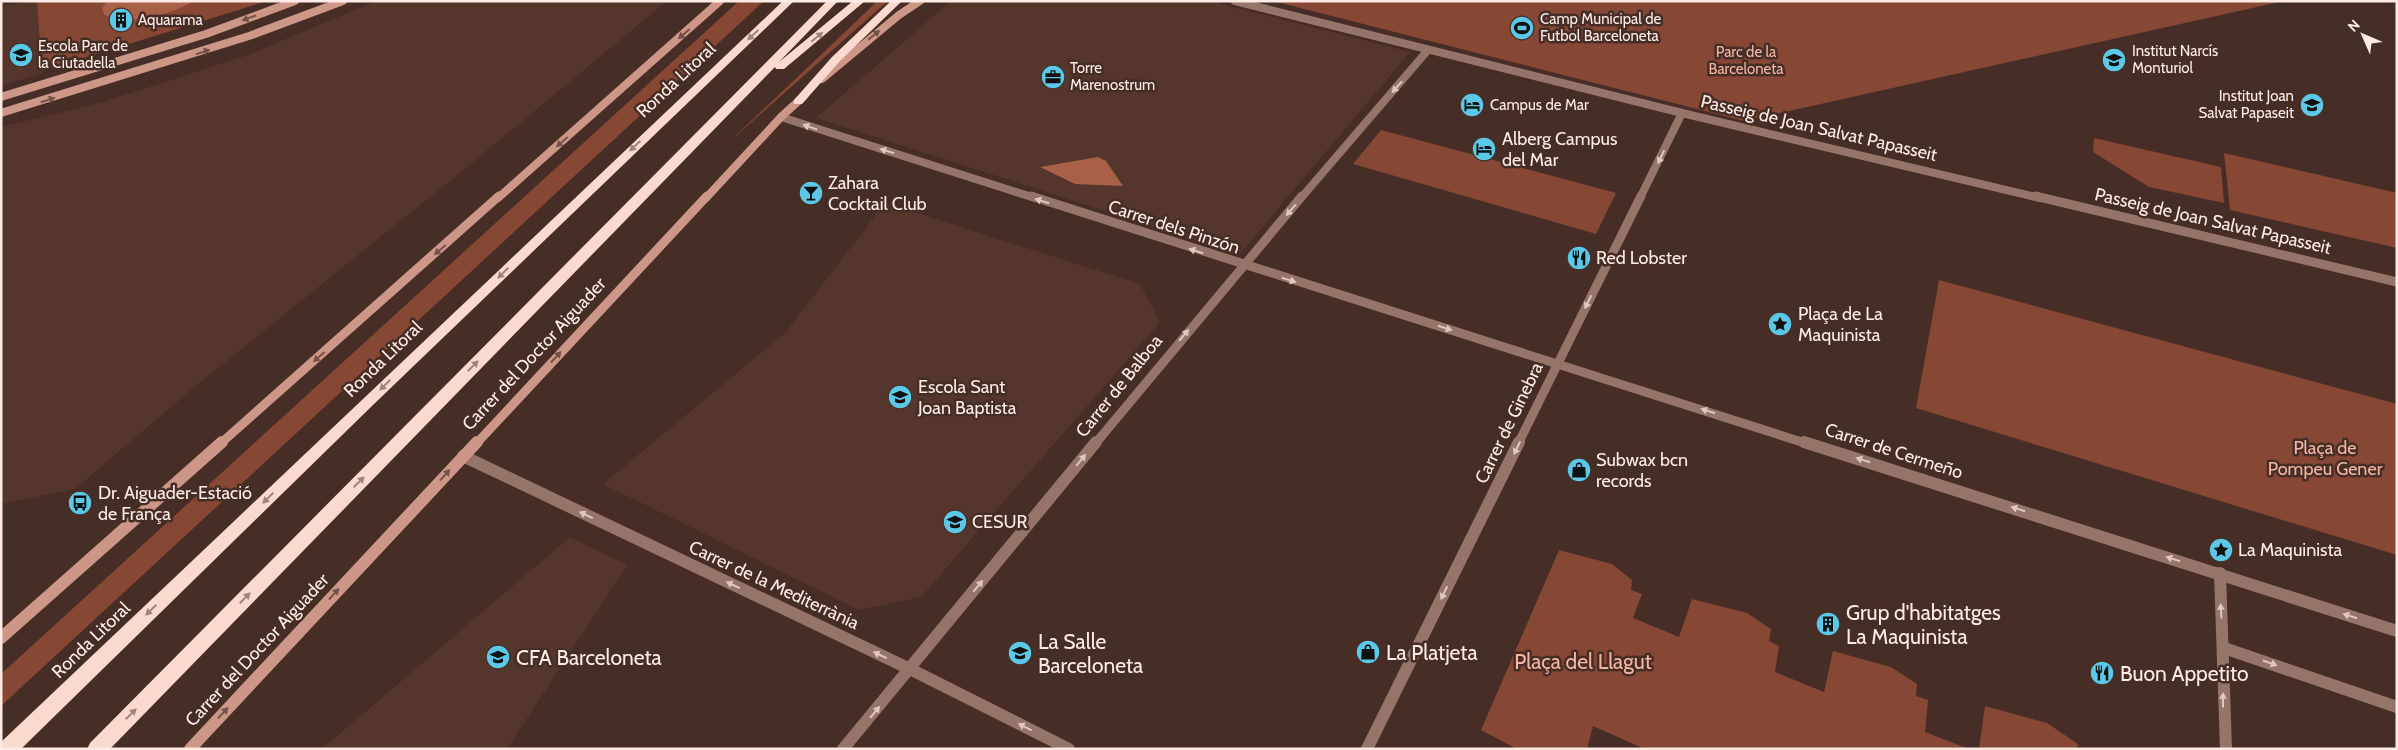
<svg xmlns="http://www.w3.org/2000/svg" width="2398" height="750" viewBox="0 0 2398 750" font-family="Cabin,sans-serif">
	<rect width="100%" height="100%" fill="#462d25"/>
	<!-- built -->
	<g fill="#55362c">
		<polygon points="30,1 37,1 42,74 1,85 1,6"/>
		<polygon points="376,1 667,1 455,177 198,384 75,489 1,504 1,127 103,102 248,55"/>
		<polygon points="951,1 1209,1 1410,52 1240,254 816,118"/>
		<polygon points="885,203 1140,284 1160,322 921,597 859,610 603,484 786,332"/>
		<polygon points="570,537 627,565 507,749 322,749"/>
	</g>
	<!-- green -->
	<g fill="#864734">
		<polygon points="37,1 267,1 42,71"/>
		<polygon points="739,1 764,1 1,706 1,674"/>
		<polygon points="877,1 888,1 728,143 867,11"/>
		<polygon points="1273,1 2284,1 1744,121"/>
		<polygon points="1381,130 1616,193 1596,234 1353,164"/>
		<polygon points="2094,138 2221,167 2224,203 2149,187 2093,152"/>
		<polygon points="2224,153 2397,193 2397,248 2230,210"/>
		<polygon points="1939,280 2397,404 2397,555 1916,408"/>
		<polygon points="1559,550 1612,564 1632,580 1631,590 1642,594 1633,618 1679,637 1692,599 1747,613 1771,629 1769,641 1779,646 1775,672 1824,692 1833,651 1891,667 1917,684 1916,696 1928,700 1925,732 1969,749 1645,749 1593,726 1587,749 1517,749 1481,730"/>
		<polygon points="1985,706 2047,723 2078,744 2077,749 1979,749"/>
	</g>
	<!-- water -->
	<g fill="#a86049">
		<path d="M108 1H193C173 14 126 28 104 14L102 8Z"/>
		<polygon points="1098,157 1106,161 1123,186 1075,184 1040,167"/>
	</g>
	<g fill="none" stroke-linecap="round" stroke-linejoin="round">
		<!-- street-far2 -->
		<g stroke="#957469" stroke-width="8">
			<polyline points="1235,1 1682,113 2040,198"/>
			<polyline points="781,117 1035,198"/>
			<polyline points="1301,198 1428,50"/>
			<polyline points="1640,198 1682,113"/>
		</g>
		<!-- street-far1 -->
		<g stroke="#957469" stroke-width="9">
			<polyline points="1031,196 1808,444"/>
			<polyline points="2035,196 2397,282"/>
			<polyline points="1095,444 1302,196"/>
			<polyline points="1518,444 1641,196"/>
		</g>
		<!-- street -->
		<g stroke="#957469" stroke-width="12">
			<polyline points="1804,442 2397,631"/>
			<polyline points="463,456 910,669 1069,749"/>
			<polyline points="2220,573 2226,749"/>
			<polyline points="2224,648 2397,707"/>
			<polyline points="843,749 1096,442"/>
			<polyline points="1367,749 1519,442"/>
		</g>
		<!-- secondary-far2 -->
		<g stroke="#cc9786" stroke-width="8">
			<polyline points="822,79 899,15 920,1"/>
			<polyline points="1,97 206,34 295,1"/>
			<polyline points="1,113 249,36 343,1"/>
			<polyline points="498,198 720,1"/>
			<polyline points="706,198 781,117 804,96"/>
		</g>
		<!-- secondary-far1 -->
		<g stroke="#cc9786" stroke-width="9">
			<polyline points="220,444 499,196"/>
			<polyline points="476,444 707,196"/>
		</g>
		<!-- secondary -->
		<g stroke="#cc9786" stroke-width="12">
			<polyline points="1,638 222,442"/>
			<polyline points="190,749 477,442"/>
		</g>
		<!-- highway -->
		<g fill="#fad9ce" fill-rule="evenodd">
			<polygon points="783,1 794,1 374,404 21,749 1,749 1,742"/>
			<polygon points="827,1 838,1 779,62 853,1 865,1 784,69 776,69 775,67 110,749 87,749 90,743"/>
			<polygon points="891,1 902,1 840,61 802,104 794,104 794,100 832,57"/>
		</g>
	</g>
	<!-- one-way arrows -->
	<defs><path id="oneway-solid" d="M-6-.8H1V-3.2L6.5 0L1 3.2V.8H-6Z" transform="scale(1.25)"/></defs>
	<g fill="#755247">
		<use href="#oneway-solid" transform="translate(249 18) rotate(160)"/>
		<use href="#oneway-solid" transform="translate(684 34) rotate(139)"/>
		<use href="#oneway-solid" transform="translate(874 35) rotate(-39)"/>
		<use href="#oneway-solid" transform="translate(203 52) rotate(-18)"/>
		<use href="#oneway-solid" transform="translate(48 100) rotate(-17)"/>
		<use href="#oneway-solid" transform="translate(562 142) rotate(139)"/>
		<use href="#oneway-solid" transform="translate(440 250) rotate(139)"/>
		<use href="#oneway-solid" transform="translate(319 357) rotate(139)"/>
		<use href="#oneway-solid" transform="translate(556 357) rotate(-47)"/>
		<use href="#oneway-solid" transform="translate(445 475) rotate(-47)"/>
		<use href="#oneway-solid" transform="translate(334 594) rotate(-47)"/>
		<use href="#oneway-solid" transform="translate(223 713) rotate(-47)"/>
	</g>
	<g fill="#a0837a">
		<use href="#oneway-solid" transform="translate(753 35) rotate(137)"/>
		<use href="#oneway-solid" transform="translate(817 37) rotate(-39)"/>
		<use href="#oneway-solid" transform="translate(635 146) rotate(137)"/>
		<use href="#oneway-solid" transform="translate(503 273) rotate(136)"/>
		<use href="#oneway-solid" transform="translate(473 366) rotate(-45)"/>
		<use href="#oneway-solid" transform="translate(385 385) rotate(136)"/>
		<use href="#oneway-solid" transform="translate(359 482) rotate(-45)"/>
		<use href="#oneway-solid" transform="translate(268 498) rotate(136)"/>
		<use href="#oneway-solid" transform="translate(245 598) rotate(-45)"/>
		<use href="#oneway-solid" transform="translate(151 610) rotate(136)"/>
		<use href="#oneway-solid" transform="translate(131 714) rotate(-45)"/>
	</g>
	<g fill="#dec8c0">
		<use href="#oneway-solid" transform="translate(1397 87) rotate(131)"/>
		<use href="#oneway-solid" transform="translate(810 127) rotate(-161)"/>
		<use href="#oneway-solid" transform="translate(887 151) rotate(-162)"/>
		<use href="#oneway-solid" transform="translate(1661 157) rotate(116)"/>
		<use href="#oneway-solid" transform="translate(1042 201) rotate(-162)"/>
		<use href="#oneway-solid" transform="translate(1291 210) rotate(131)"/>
		<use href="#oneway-solid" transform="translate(1196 251) rotate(-162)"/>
		<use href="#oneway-solid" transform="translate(1289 280) rotate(17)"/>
		<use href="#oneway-solid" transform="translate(1588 302) rotate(116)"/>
		<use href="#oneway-solid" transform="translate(1445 328) rotate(17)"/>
		<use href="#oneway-solid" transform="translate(1184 335) rotate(-50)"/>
		<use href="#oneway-solid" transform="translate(1708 411) rotate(-162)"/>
		<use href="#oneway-solid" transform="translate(1517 448) rotate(116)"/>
		<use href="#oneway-solid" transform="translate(1081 460) rotate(-51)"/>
		<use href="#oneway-solid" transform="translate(1863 460) rotate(-162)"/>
		<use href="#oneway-solid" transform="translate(2018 509) rotate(-162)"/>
		<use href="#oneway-solid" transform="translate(586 515) rotate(-155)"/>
		<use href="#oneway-solid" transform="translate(2173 559) rotate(-162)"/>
		<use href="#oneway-solid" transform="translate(733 585) rotate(-155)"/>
		<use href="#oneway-solid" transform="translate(978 586) rotate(-51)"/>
		<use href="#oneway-solid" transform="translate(1444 593) rotate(116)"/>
		<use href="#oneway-solid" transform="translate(2221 611) rotate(-93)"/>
		<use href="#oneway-solid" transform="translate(2350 616) rotate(-162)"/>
		<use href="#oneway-solid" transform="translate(880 655) rotate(-155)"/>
		<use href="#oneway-solid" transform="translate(2270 663) rotate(19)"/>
		<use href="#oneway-solid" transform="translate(2223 700) rotate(-90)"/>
		<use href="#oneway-solid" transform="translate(875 712) rotate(-50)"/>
		<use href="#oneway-solid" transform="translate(1025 727) rotate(-153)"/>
	</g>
	<!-- icons -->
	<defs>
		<g id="building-disc" transform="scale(1.25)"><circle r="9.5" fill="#5ac8e6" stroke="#462d25"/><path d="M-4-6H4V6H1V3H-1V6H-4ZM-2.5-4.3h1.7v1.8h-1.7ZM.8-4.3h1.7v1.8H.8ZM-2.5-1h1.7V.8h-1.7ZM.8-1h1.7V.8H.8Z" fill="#111"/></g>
		<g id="stadium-disc" transform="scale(1.25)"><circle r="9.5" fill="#5ac8e6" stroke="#462d25"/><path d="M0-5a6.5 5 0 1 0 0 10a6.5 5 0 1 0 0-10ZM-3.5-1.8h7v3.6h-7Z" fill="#111"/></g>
		<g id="school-disc" transform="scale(1.25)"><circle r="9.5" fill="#5ac8e6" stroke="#462d25"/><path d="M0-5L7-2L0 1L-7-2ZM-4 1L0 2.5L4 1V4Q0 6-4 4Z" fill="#111"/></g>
		<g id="office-disc" transform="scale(1.25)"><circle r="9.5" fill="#5ac8e6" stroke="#462d25"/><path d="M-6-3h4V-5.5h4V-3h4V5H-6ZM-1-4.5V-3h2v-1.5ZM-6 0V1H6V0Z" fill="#111"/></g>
		<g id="hotel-disc" transform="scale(1.25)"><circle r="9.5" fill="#5ac8e6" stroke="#462d25"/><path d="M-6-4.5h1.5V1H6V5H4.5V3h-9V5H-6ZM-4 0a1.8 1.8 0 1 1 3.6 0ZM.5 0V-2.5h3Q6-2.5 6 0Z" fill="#111"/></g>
		<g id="bar-disc" transform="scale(1.25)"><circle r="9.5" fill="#5ac8e6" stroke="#462d25"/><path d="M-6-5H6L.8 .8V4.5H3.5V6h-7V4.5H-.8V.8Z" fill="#111"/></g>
		<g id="restaurant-disc" transform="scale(1.25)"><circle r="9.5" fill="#5ac8e6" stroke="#462d25"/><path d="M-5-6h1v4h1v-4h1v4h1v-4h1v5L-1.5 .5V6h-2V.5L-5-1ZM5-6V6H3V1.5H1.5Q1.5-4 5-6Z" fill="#111"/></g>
		<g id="sight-disc" transform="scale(1.25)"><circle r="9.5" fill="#5ac8e6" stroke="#462d25"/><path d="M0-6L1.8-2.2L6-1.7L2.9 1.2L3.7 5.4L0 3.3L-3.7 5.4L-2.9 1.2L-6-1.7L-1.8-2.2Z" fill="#111"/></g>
		<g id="shop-disc" transform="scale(1.25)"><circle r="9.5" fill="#5ac8e6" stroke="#462d25"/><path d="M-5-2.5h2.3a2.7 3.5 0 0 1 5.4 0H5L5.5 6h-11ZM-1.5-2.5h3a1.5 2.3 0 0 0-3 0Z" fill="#111"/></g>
		<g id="bus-disc" transform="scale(1.25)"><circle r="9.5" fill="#5ac8e6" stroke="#462d25"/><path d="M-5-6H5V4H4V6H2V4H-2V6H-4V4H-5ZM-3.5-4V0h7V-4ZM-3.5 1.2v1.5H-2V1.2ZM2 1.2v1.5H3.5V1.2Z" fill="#111"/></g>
	</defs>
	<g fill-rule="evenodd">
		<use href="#building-disc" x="121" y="20"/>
		<use href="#stadium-disc" x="1522" y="28"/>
		<use href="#school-disc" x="21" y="55"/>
		<use href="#school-disc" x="2114" y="60"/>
		<use href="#office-disc" x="1053" y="77"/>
		<use href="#hotel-disc" x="1472" y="105"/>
		<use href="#school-disc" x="2312" y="105"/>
		<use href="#hotel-disc" x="1484" y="149"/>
		<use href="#bar-disc" x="811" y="193"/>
		<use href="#restaurant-disc" x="1579" y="258"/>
		<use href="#sight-disc" x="1780" y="324"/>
		<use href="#school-disc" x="900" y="397"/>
		<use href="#shop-disc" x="1579" y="470"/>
		<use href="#bus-disc" x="80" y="503"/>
		<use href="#school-disc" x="955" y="522"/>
		<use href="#sight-disc" x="2221" y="550"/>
		<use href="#building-disc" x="1828" y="624"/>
		<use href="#shop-disc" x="1368" y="652"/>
		<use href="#school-disc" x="1020" y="653"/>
		<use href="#school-disc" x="498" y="657"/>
		<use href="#restaurant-disc" x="2102" y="673"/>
	</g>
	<g text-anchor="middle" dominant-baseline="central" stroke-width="5" stroke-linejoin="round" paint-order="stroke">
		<!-- far-poi labels -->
		<g font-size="15" fill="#fdece6" stroke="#462d25" text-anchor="start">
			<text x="1540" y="19">Camp Municipal de<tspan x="1540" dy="17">Futbol Barceloneta</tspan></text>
			<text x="138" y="20">Aquarama</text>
			<text x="38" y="46">Escola Parc de<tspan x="38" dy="17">la Ciutadella</tspan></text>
			<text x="2132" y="51">Institut Narcís<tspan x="2132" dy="17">Monturiol</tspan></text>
			<text x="1070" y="68">Torre<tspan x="1070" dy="17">Marenostrum</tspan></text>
			<text x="2294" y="96" text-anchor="end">Institut Joan<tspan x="2294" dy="17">Salvat Papaseit</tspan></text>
			<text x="1490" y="105">Campus de Mar</text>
		</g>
		<!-- far-park labels -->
		<g font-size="15" fill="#f4b5a2" stroke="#462d25">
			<text x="1746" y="52">Parc de la<tspan x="1746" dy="17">Barceloneta</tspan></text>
		</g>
		<!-- street labels -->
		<g font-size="18" fill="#fdece6" stroke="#462d25">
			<text transform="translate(676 80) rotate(-43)">Ronda Litoral</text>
			<text transform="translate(1819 128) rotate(13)">Passeig de Joan Salvat Papasseit</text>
			<text transform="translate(2213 221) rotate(13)">Passeig de Joan Salvat Papasseit</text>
			<text transform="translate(1174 227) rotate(18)">Carrer dels Pinzón</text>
			<text transform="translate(534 354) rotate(-47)">Carrer del Doctor Aiguader</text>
			<text transform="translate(383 359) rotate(-44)">Ronda Litoral</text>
			<text transform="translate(1119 386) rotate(-51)">Carrer de Balboa</text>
			<text transform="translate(1509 423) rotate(-64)">Carrer de Ginebra</text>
			<text transform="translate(1894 451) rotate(18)">Carrer de Cermeño</text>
			<text transform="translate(774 585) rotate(25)">Carrer de la Mediterrània</text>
			<text transform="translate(91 640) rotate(-44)">Ronda Litoral</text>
			<text transform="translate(257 650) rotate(-47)">Carrer del Doctor Aiguader</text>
		</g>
		<!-- poi labels -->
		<g font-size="18" fill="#fdece6" stroke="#462d25" text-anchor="start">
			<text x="1502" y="139">Alberg Campus<tspan x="1502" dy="21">del Mar</tspan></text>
			<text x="828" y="183">Zahara<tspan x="828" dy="21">Cocktail Club</tspan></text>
			<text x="1596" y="258">Red Lobster</text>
			<text x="1798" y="314">Plaça de La<tspan x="1798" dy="21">Maquinista</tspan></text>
			<text x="918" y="387">Escola Sant<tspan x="918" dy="21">Joan Baptista</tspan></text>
			<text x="1596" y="460">Subwax bcn<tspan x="1596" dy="21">records</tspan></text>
			<text x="98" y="493">Dr. Aiguader-Estació<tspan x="98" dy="21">de França</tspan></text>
			<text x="972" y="522">CESUR</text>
			<text x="2238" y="550">La Maquinista</text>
		</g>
		<!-- park labels -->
		<g font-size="18" fill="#f4b5a2" stroke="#462d25">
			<text x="2325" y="448">Plaça de<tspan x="2325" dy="21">Pompeu Gener</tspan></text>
		</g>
		<!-- near-poi labels -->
		<g font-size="21" fill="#fdece6" stroke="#462d25" text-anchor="start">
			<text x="1846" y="612">Grup d'habitatges<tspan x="1846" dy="24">La Maquinista</tspan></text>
			<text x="1038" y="641">La Salle<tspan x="1038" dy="24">Barceloneta</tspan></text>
			<text x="1386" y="652">La Platjeta</text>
			<text x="516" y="657">CFA Barceloneta</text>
			<text x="2120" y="673">Buon Appetito</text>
		</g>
		<!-- near-park labels -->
		<g font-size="21" fill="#f4b5a2" stroke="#462d25">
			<text x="1583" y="661">Plaça del Llagut</text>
		</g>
	</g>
	<!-- border -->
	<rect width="2398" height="750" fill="none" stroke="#fdece6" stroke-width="5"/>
	<!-- north arrow -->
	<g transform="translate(2363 35) rotate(315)" stroke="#462d25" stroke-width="4" paint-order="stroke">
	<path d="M0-4L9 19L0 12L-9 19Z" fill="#fdece6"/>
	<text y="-8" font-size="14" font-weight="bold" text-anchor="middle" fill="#fdece6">N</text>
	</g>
</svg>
